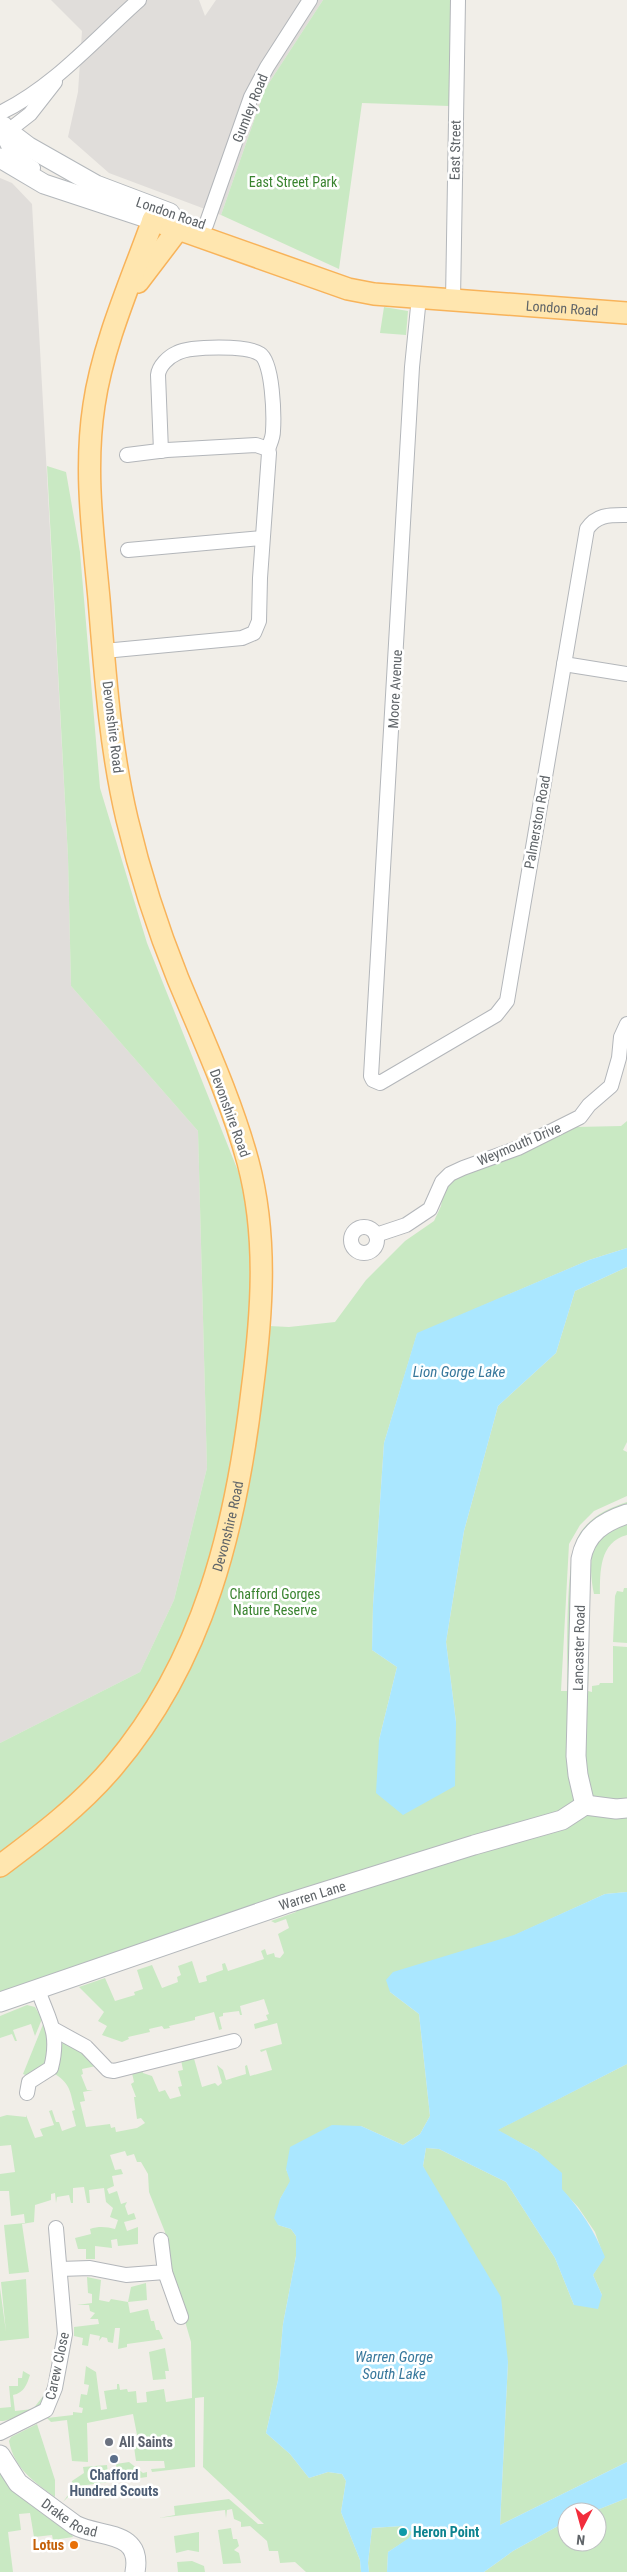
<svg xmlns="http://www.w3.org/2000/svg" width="627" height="2572" viewBox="0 0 627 2572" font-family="'Roboto Condensed',sans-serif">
	<rect width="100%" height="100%" fill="#f1eee8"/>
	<!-- industrial -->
	<g fill="#e0ddda">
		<polygon points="51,0 199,0 205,16 216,0 323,0 265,89 221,215 109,173 68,137 78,92 82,31"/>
		<polygon points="0,178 12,183 32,204 68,857 71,986 198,1131 207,1468 174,1600 140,1672 0,1743"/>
	</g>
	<!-- green -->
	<g fill="#c9e9c3">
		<polygon points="323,0 452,0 449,106 362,103 339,269 221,215 265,89"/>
		<polygon points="384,307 408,311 406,335 380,333"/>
		<path d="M47 466 66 472 80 552 100 788 147 943 248 1196 251 1325 289 1327 335 1322 366 1280 405 1241 434 1221 441 1206 445 1182 517 1155 576 1127 621 1126 627 1121V1248L589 1260 417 1334 384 1443 373 1605 372 1650 397 1667 379 1740 456 1722 446 1642 464 1531 498 1406 556 1353 575 1291 627 1267V1442L623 1450 627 1452V1496L594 1511 580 1525 569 1544 561 1691H567C568 1658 564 1557 580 1533 591 1516 609 1508 627 1502V1508L591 1526 585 1652H589L588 1691 592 1692V1686L599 1685 600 1683H613V1646L627 1647V1892L605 1894 390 1992 419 2014 430 2116 420 2134 403 2145 361 2126 286 2169 291 2181 280 2199 278 2225 291 2229 296 2236V2256L283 2324 278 2380 266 2433 290 2454 309 2478 328 2472 342 2474 346 2481 341 2512 360 2560 361 2572H306L295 2562 280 2563 278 2551H269L267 2541 250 2526 241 2527V2522L234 2519 232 2509 227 2510 226 2518 225 2510 159 2518 175 2515 174 2506 229 2499 258 2524H264L203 2467 204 2397 195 2398V2467L152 2472 151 2469 165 2468 164 2461H136L133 2440H138L133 2414 87 2423 88 2462 72 2461 67 2420 51 2422 47 2418 73 2415V2412L82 2413 83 2408 79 2407 81 2394 87 2395 89 2385 84 2384 86 2366 96 2372 101 2410 107 2409 104 2391 117 2389V2384H119L120 2390 127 2389 128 2392 136 2391 137 2403 147 2402 146 2392 164 2389 166 2402 192 2398 191 2342 171 2273 165 2232 149 2192 148 2174 141 2162H137L134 2154 127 2156 125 2151 110 2155 115 2170 121 2169 123 2174 112 2176 114 2186 107 2189 109 2194 117 2191 121 2204 127 2202 125 2206 128 2215 134 2213 136 2219 124 2222 127 2231 138 2227V2244L118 2246 117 2239 111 2240 112 2248 95 2246V2259H86V2249H78L75 2238 91 2234 90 2229C99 2226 107 2227 115 2229L118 2220 110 2217 113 2208 106 2202 104 2188 89 2190 90 2203H87L84 2187 73 2188V2203H71L69 2195 57 2197 56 2203 55 2193 51 2194V2200L35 2205 34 2222 22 2224 29 2272 9 2274 4 2225 25 2223 24 2214 11 2216 9 2191H0V2174L15 2172 11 2145 0 2146V2117L7 2115 26 2117V2115L35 2138 43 2136 40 2129 54 2125 49 2111 52 2110 56 2122H59L62 2131 76 2126 72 2111 75 2110C70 2094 72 2085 55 2074L59 2044 68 2042 94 2060 96 2066 82 2069 83 2074 81 2075 87 2090H93L83 2092 85 2101 80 2102 86 2127 110 2124 111 2128 115 2127 116 2132 137 2128 145 2123 141 2118 137 2119 134 2097H136L131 2084 134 2082 132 2073 142 2069 143 2073 152 2076 159 2092 165 2090 170 2099 181 2096 178 2087 182 2086 178 2071 183 2070 181 2060 193 2055 202 2087 215 2083 218 2086 222 2083 217 2065 223 2070 226 2080 246 2074 245 2066 247 2065 250 2076 272 2070 266 2050 261 2052 260 2050 282 2044 277 2023 255 2029 254 2024 268 2020 266 2015 269 2014 264 1999 240 2006 242 2015H240L239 2011 223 2013V2016L219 2017 222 2029 219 2030 214 2012 195 2017V2020L169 2026 170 2028 164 2029 162 2026 149 2029 150 2032 128 2037 129 2039 122 2042 102 2035 107 2026 98 2021 104 2012 79 1987 105 1978 115 2001 135 1995 134 1992 143 1989 137 1970 152 1965 162 1988 178 1982 177 1977 181 1975 178 1966 192 1961 199 1983 207 1981 206 1976 223 1970 222 1964 225 1963 228 1971 264 1959 261 1951 265 1949 267 1955 274 1953 275 1957 280 1958 284 1953 278 1934 289 1928 286 1919 275 1923 271 1921 296 1912 298 1897 221 1924 0 1992V1743L140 1672 174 1600 207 1468 198 1131 71 986 68 857Z"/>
		<path d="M627 1524V1535C599 1542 600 1573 600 1594H594C588 1563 588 1532 627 1524Z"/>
		<polygon points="624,1588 627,1588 627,1643 613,1642 615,1596 617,1591 623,1592"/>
		<polygon points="27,2005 35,2007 42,2019 35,2036 31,2024 13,2030 17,2041 15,2041 12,2034 0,2038 0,2016"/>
		<polygon points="44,2022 50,2052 47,2064 28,2076 23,2074"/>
		<polygon points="627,2064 627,2462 500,2525 508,2362 423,2166 426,2148 439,2149 506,2182 555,2258 574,2305 602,2295 593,2275 604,2257 595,2232 578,2207 561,2189 538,2152 497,2130"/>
		<polygon points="87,2277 101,2280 99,2300 109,2302 111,2299 128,2302 131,2287 146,2283 147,2300 128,2302 130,2313 148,2309 151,2321 154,2321 156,2330 159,2330 163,2339 127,2344 127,2347 118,2349 120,2328 115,2328 113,2343 108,2342 107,2338 102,2337 99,2341 100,2336 90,2334 88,2346 82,2345 83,2338 74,2336 74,2327 99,2324 98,2319 90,2319 95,2313 90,2311 89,2305 77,2305 92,2303 92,2294 88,2293"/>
		<polygon points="26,2279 29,2338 0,2341 0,2288 6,2332 1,2282"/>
		<polygon points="165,2348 169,2371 165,2371 166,2379 153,2380 149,2352"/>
		<path d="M23 2371 30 2375C27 2384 24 2393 13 2395L15 2411 33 2409 47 2391C46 2394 45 2399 43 2402 38 2409 9 2422 0 2421V2408L11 2407 9 2386H18V2378H22Z"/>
		<path d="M37 2424 55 2480V2497C34 2482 14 2468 9 2441L11 2437Z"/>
		<polygon points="129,2462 143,2473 147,2472 147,2477 118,2481 116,2464"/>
		<polygon points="107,2465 109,2482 79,2486 63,2502 71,2491 72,2481 84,2473 83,2467"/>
		<polygon points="0,2469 41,2510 40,2512 72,2535 73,2537 53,2540 52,2535 34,2537 30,2513 19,2514 21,2530 8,2532 13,2572 0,2572"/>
		<polygon points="627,2498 627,2572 484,2572 513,2551 567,2521 567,2542 597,2542 597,2512 592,2512"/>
		<polygon points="402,2526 412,2532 410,2538 388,2552 387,2572 369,2572 368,2563 372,2528"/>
		<polygon points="231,2528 233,2539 237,2539 239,2546 234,2550 239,2553 241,2563 223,2564 218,2530"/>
		<polygon points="199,2532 199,2552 188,2550 176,2553 174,2536"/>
		<polygon points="192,2561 204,2566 205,2572 178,2572 177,2562"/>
	</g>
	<!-- water -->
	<g fill="#aae7ff">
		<polygon points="627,1248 627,1267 575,1291 556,1353 498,1406 464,1531 446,1642 456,1722 455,1786 403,1815 376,1793 379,1740 397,1667 372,1650 373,1605 384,1443 417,1333 589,1260"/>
		<path d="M627 1892V2064L498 2130 538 2152 562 2173V2189C581 2210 594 2230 605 2257L593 2275 602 2295 598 2309 574 2305 555 2258 506 2182 439 2149 426 2148 423 2166 501 2297 508 2362 500 2525 627 2462V2498L592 2512H567V2521L513 2551 484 2572H387L388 2552 409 2538 412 2532 402 2526 372 2528 368 2563 369 2572H361L360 2560 341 2512 346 2481 342 2474 328 2472 309 2478 290 2454 266 2433 278 2380 283 2324 296 2256V2236L291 2229 278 2225 274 2218 280 2199 290 2181 286 2169 290 2147 332 2125 361 2126 403 2145 420 2134 430 2116 419 2014 390 1992 386 1980 393 1972 514 1935 605 1894Z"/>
	</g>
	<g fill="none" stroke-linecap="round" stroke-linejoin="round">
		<!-- street casing -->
		<g stroke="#b3b6ba" stroke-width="16">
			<g id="street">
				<path d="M0 113C54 87 95 39 139 0"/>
				<path d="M5 124C0 144 18 159 33 168"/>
				<polyline points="0,133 12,128 30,114 55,82"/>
				<polyline points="206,225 251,97 267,67 310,0"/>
				<path d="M419 297 412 367 371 1076 373 1080 380 1083 496 1015 507 1001 587 529C597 514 610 515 627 515"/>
				<polyline points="453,300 458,0"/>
				<path d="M161 451 158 375C159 366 168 357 177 353 191 346 247 345 260 354 273 362 274 416 273 431 273 438 270 443 268 449"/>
				<polyline points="128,550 262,538"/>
				<polyline points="104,651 242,638 254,633 259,621 260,578 269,453 268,449 256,445 167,450 127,455"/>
				<polyline points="564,664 627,674"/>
				<circle cx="364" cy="1240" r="13"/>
				<polyline points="376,1235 406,1225 430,1209 442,1182 450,1174 463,1168 518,1148 580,1117 589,1105 611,1086 619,1058 621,1037 627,1024"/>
				<polyline points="55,2030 86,2047 108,2070 114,2071 234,2041"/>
				<path d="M27 2093 29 2082 51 2068C60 2033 49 2021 38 1990"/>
				<polyline points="60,2269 90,2268 126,2275 165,2272 161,2240"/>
				<polyline points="165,2272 181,2317"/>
				<polyline points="0,2433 46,2410 55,2388 65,2334 56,2228"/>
			</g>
		</g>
		<!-- secondary casing -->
		<g stroke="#b4b8bc" stroke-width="21">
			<g id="secondary">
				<polyline points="0,125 29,147 96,185 170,213"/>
				<polyline points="0,158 44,184 153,220"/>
				<path id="s1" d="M585 1805 578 1775 576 1756 581 1559C586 1533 603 1522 627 1514"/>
				<path id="s2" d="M0 2002 285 1904 474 1845 562 1820 585 1805 616 1809 627 1808"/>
				<path id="s3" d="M0 2455 18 2483 75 2525C98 2538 143 2529 135 2572"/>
			</g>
		</g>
		<!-- primary casing -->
		<g stroke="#f8b35a" stroke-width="24">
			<g id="primary">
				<path id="s4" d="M153 220 348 289 374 294 627 313"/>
				<polyline points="138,282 179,228"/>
				<path id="s5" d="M0 1866C40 1836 80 1806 113 1767 204 1660 236 1527 252 1391 262 1315 268 1237 248 1162 231 1099 203 1039 178 979 157 927 140 874 127 819 110 747 105 673 99 599 93 534 84 470 94 405 103 343 132 279 153 220"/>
			</g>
		</g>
		<!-- street -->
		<use href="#street" stroke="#fff" stroke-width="14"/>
		<!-- secondary -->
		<use href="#secondary" stroke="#fff" stroke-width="19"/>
		<!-- primary -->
		<use href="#primary" stroke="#ffe6af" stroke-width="21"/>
	</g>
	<!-- markers -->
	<circle fill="#6b7280" stroke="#fff" stroke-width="2" cx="109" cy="2442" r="5"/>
	<circle fill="#5c6f8a" stroke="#fff" stroke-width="2" cx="114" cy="2459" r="5"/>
	<circle fill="#0f9aa8" stroke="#fff" stroke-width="2" cx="403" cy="2532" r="5"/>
	<circle fill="#e8710a" stroke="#fff" stroke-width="2" cx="74" cy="2545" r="5"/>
	<g text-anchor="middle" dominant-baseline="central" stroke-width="5" stroke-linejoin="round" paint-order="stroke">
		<!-- street labels -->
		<g font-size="14" fill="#5f6468" stroke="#fff">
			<text transform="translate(250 108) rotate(-68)">Gumley Road</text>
			<text transform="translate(455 150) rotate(-89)">East Street</text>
			<text transform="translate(171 213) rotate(19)">London Road</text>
			<text stroke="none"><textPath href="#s4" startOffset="422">London Road</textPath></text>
			<text transform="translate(395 689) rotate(-87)">Moore Avenue</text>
			<text transform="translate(113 727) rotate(83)">Devonshire Road</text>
			<text transform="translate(537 822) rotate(-80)">Palmerston Road</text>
			<text transform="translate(230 1113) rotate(70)">Devonshire Road</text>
			<text transform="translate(519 1144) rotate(-23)">Weymouth Drive</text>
			<text stroke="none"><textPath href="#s5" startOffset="420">Devonshire Road</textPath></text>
			<text stroke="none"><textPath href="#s1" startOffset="158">Lancaster Road</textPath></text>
			<text stroke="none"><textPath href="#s2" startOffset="330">Warren Lane</textPath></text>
			<text transform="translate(57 2366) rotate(-78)">Carew Close</text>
			<text stroke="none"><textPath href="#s3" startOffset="96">Drake Road</textPath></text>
		</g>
		<!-- park labels -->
		<g font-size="14" fill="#3a8430" stroke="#fff">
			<text x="293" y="182">East Street Park</text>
			<text x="275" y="1594">Chafford Gorges<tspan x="275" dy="16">Nature Reserve</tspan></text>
		</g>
		<!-- worship labels -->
		<g font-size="14" font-weight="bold" fill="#5b616d" stroke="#fff" text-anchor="start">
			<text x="119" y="2442">All Saints</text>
		</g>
		<!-- service labels -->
		<g font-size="14" font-weight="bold" fill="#4e5e75" stroke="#fff">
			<text x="114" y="2475">Chafford<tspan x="114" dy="16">Hundred Scouts</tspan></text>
		</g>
		<!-- culture labels -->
		<g font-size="14" font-weight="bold" fill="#0d838f" stroke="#fff" text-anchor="start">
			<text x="413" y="2532">Heron Point</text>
		</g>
		<!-- food labels -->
		<g font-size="14" font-weight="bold" fill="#c56008" stroke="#fff" text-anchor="end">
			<text x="64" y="2545">Lotus</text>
		</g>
		<!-- water labels -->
		<g font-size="15" font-style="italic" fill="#38789c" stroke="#fff">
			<text x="459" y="1372">Lion Gorge Lake</text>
			<text x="394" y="2357">Warren Gorge<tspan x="394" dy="17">South Lake</tspan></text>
		</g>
	</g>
	<!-- north arrow -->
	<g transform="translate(582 2527) rotate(186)"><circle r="24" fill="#ffffff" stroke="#bfc1c3"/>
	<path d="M0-4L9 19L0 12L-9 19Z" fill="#f22d3c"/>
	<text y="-8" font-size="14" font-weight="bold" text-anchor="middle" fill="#5f6468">N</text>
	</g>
</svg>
